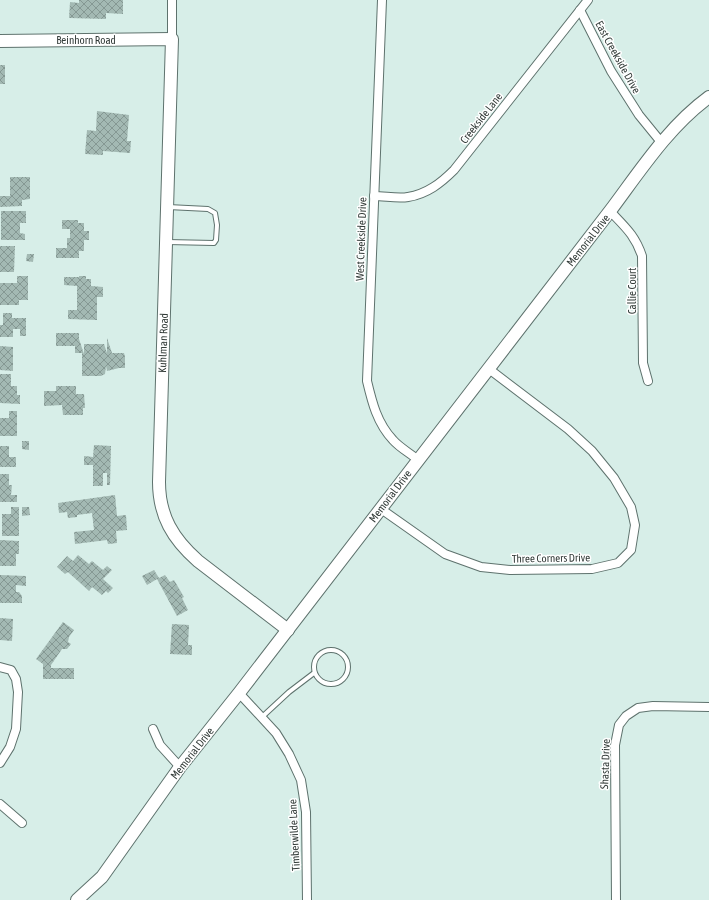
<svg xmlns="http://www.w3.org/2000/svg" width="709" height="900" viewBox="0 0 709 900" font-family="'Asap Condensed',sans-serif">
	<defs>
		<pattern id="building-cross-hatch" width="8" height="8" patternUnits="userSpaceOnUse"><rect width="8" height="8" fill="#a3b9b3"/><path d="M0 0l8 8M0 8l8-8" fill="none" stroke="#859893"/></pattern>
	</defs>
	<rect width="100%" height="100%" fill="#d7eee8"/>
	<!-- building -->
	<g fill="url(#building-cross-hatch)">
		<polygon points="79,0 123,0 123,14 106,13 106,19 69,18 70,2 79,3"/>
		<rect x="0" y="65" width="5" height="19"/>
		<polygon points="97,111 129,115 127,141 131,141 130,153 103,151 103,155 85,154 87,130 96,131"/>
		<polygon points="10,177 30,177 30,199 22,200 22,206 0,207 0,196 10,196"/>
		<polygon points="1,211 26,211 26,223 20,223 20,233 25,234 25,240 1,240"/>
		<polygon points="62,220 78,220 78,225 78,223 84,223 84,231 89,231 89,240 84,240 84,251 79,251 79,258 56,258 56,248 67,248 67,238 70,238 70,229 62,229"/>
		<polygon points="0,246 15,246 14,272 0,272"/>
		<polygon points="27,254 34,254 33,262 26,261"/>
		<polygon points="17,276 28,276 28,300 19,300 19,305 0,305 0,283 17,283"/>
		<polygon points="79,276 86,276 86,279 91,279 91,286 103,287 103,297 97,297 97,320 68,319 68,310 77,310 77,286 64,285 64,277 79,277"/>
		<polygon points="3,313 12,313 12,318 26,318 26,336 20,336 20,329 13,329 13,337 0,337 0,325 3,325"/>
		<polygon points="56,333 79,333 79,339 84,354 84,344 104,344 107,353 107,338 112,353 124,353 125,357 125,368 119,368 107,371 106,366 105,374 101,376 82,376 82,353 75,353 75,346 56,346"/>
		<polygon points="0,346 13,347 13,371 0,370"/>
		<polygon points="0,374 11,374 11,386 17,386 17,395 20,395 20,404 0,403"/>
		<polygon points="56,386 76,386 76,394 84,394 85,408 83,408 83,415 63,415 62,405 44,406 44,391 56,391"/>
		<polygon points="9,411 17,411 17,436 0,436 0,418 9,418"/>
		<polygon points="22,441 29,441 29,450 22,449"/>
		<polygon points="94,445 111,446 110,485 107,485 107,473 103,473 103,486 93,486 93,465 84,465 84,456 93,457"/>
		<polygon points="0,446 9,446 9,457 16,457 16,467 0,467"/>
		<polygon points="0,474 9,474 9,485 12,485 11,495 17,495 17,502 0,502"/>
		<polygon points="115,495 117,516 126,515 127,530 116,531 117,543 108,544 107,540 75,544 74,532 94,530 92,513 77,515 77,517 68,518 67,512 59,513 58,503"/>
		<polygon points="11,507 19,507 19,536 2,536 2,514 11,514"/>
		<polygon points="22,507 29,507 30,515 22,516"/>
		<polygon points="0,540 19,541 19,554 16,554 16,566 0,566"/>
		<polygon points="78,555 89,564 92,561 103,570 107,566 112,570 103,579 113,588 108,593 106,591 102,595 92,587 89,591 68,572 65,574 57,567 67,556 73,561"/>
		<polygon points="154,570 159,578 165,575 170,582 174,580 184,597 182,598 188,610 177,616 157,579 147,585 142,576"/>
		<polygon points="0,575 26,576 26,586 16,585 16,592 19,592 22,596 22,603 0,603"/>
		<polygon points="0,618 13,619 12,641 0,640"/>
		<polygon points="63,622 74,630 69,637 68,642 71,644 67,649 62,649 51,665 51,668 74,668 74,679 43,679 43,664 36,659"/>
		<polygon points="172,624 189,625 188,645 192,645 192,655 170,654"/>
	</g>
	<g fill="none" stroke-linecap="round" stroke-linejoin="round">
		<!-- lane casing -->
		<g stroke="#5e726d" stroke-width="6">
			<g id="lane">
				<polyline points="167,242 214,243 216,240 217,225 215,213 208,209 168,207"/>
				<circle cx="331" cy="667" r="17"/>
				<polyline points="262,717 289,692 314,673"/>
			</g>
		</g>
		<!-- street casing -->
		<g stroke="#5e726d" stroke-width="10">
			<g id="street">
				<path d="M382 0 367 381C372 402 377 423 393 440 400 448 410 453 418 460"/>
				<polyline points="580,10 611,71 639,115 661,142"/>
				<polyline points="172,39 172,0"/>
				<path d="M374 196C385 196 398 199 408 197 427 194 441 183 454 170L588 0"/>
				<path d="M610 211C625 227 635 235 642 256L643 363 648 381"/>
				<polyline points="381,509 445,554 481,567 510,570 592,569 618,563 631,550 635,525 631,507 614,478 592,451 568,429 489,369"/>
				<polyline points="0,667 11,670 16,679 18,692 16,729 10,747 0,763"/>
				<polyline points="239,693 276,733 289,754 301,780 306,812 307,900"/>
				<polyline points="153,729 160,745 180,767"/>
				<polyline points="0,804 22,823"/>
				<polyline points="616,900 615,745 619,725 626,716 638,708 653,706 709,707"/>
			</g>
		</g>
		<!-- secondary casing -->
		<g stroke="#5e726d" stroke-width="14">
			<g id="secondary">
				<path d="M0 41 172 39 159 482C159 516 173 539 198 561L288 630"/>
				<path d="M77 900 102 877 180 767 239 693 610 211C640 171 668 127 709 97"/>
			</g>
		</g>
		<!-- lane -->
		<use href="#lane" stroke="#fff" stroke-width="4"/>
		<!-- street -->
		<use href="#street" stroke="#fff" stroke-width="8"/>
		<!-- secondary -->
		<use href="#secondary" stroke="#fff" stroke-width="12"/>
	</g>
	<g text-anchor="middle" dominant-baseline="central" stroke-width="3" stroke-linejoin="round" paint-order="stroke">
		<!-- street labels -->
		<g font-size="11" fill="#333c39" stroke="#fff">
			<text x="86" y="40">Beinhorn Road</text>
			<text transform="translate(618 57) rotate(61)">East Creekside Drive</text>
			<text transform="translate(481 118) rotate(-52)">Creekside Lane</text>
			<text transform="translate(361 239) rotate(-88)">West Creekside Drive</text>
			<text transform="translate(588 240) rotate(-52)">Memorial Drive</text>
			<text transform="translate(632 291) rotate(-90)">Callie Court</text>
			<text transform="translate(163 343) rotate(-88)">Kuhlman Road</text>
			<text transform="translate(390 496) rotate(-53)">Memorial Drive</text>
			<text transform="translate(551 558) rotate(-1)">Three Corners Drive</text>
			<text transform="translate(192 753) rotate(-52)">Memorial Drive</text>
			<text transform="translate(605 764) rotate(-88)">Shasta Drive</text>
			<text transform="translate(294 835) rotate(-93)">Timberwilde Lane</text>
		</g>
	</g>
</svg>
